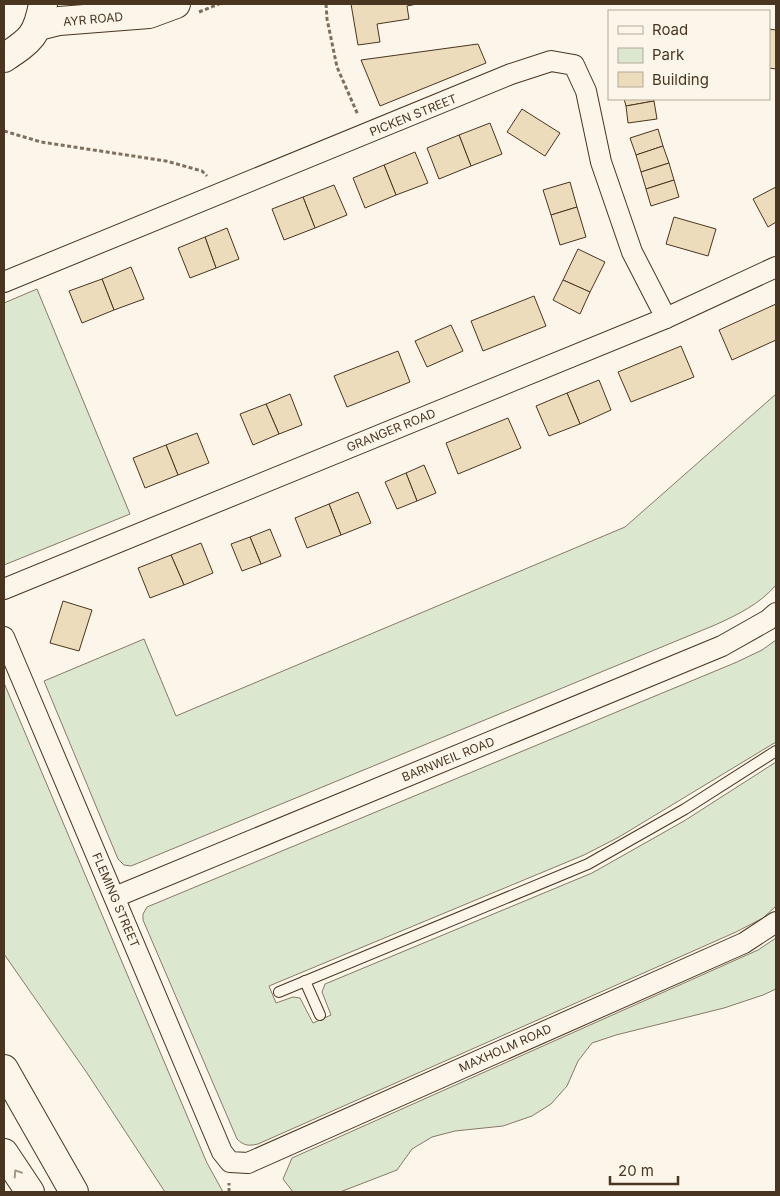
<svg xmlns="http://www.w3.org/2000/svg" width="780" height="1196" viewBox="0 0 780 1196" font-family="Inter,sans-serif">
	<rect width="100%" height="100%" fill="#fbf6e9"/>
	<!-- green -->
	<g fill="#dce7d0" stroke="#887966">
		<polygon points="37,289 130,514 4,565 4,303"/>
		<path d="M776 394V585C760 604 737 615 715 625L131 866 124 865 118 859 44 681 144 639 176 716 625 527Z"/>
		<path d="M776 640V742L619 837 584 855 269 986 276 1003 293 997 300 998 313 1023 331 1015 322 992 325 984 592 873 684 821 776 762V906L763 918 736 932 258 1144C249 1146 244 1146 237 1139L143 920V914L147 907 737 662 762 650Z"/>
		<polygon points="4,683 207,1163 223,1192 165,1192 87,1073 4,954"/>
		<polygon points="776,938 776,989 763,995 724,1008 616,1035 592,1043 578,1061 567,1086 551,1104 532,1116 503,1126 455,1131 432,1137 412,1149 397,1170 340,1192 293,1192 283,1179 292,1158 758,950"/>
	</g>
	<!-- building -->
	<g fill="#ecdcbc" stroke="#4a3520">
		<polygon points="351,4 417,4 407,6 409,19 377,24 380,42 358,45"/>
		<polygon points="769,29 776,30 776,69 769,68"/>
		<polygon points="478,44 486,63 380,106 361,60"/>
		<polygon points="624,99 653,99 654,101 626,106"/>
		<polygon points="654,101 657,119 628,123 626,106"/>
		<polygon points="522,109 560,133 545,156 507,132"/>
		<polygon points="490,123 502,154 471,166 459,135"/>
		<polygon points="658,129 663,146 636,155 630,138"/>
		<polygon points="459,135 471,166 439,179 427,148"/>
		<polygon points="663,146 669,163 641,172 636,155"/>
		<polygon points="415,152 428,183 396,195 384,165"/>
		<polygon points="669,163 674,180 646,189 641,172"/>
		<polygon points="384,165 396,195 365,208 353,178"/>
		<polygon points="674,180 679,197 651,206 646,189"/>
		<polygon points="570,182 577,207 551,215 543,190"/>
		<polygon points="334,185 347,215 315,228 303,197"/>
		<polygon points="776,187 776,222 768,227 753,199"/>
		<polygon points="303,197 315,228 284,240 272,209"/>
		<polygon points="577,207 586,237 560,245 551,215"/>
		<polygon points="674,217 716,229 708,256 666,244"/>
		<polygon points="227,228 239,259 216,268 205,237"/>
		<polygon points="205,237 216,268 190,278 178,248"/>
		<polygon points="578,249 605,262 590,292 563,280"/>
		<polygon points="131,267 144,299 114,310 102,279"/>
		<polygon points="102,279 114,310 82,323 69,291"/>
		<polygon points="563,280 590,292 580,314 553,300"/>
		<polygon points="534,296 546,326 483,351 471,321"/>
		<polygon points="776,304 776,340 732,360 719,330"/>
		<polygon points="451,325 463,351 427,367 415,341"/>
		<polygon points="681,346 694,377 631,402 618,372"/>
		<polygon points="398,351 410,382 347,407 334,376"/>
		<polygon points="599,380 611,410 580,424 567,393"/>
		<polygon points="567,393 580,424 549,436 536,406"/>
		<polygon points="290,394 302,425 279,434 266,404"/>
		<polygon points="266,404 279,434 253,445 240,414"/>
		<polygon points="508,418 521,448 458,474 446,443"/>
		<polygon points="197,433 209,463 178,475 166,445"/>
		<polygon points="166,445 178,475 145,488 133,458"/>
		<polygon points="424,465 436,493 417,501 406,473"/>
		<polygon points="406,473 417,501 397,509 385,482"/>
		<polygon points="358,492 371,523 341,535 329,504"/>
		<polygon points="329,504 341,535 307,548 295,518"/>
		<polygon points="270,529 281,556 261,564 250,537"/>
		<polygon points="250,537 261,564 242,571 231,544"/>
		<polygon points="201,543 213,573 184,585 171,555"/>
		<polygon points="171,555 184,585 150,598 138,568"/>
		<polygon points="63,601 92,610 79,651 50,643"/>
	</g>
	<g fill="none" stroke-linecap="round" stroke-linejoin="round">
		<!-- lane casing -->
		<g stroke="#4a3520" stroke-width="12">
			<g id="lane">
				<polyline points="305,981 320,1015"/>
				<polyline points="279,992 588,864 685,809 776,751"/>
			</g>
		</g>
		<!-- street casing -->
		<g stroke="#4a3520" stroke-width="22">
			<g id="street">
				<polyline points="4,282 511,74 551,61 574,65 586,91 601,162 632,252 666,318"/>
				<polyline points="4,589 666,318 776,267"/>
				<polyline points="4,637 222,1152 230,1162 248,1163 744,943 776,922"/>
				<polyline points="115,897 722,646 768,620 776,613"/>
			</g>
		</g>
		<!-- secondary casing -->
		<g stroke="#4a3520" stroke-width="30">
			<g id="secondary">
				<polyline points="39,26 59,21 149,14 176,4"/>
				<path d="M4 58C31 40 37 36 43 4"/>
			</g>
		</g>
		<!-- primary casing -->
		<g stroke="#4a3520" stroke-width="30">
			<g id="primary">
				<polyline points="4,1069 74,1192"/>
				<polyline points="4,1153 30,1192"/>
			</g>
		</g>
		<!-- path -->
		<g stroke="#7f6f5c" stroke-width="3" stroke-dasharray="4 2.5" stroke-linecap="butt">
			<polyline points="326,4 327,19 337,67 358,115"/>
			<polyline points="199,12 219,4"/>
			<polyline points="4,131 41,142 166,161 202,171 207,176"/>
			<polyline points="229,1192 229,1183"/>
		</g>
		<!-- lane -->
		<use href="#lane" stroke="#fbf6e9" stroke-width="10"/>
		<!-- street -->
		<use href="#street" stroke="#fbf6e9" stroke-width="20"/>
		<!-- secondary -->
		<use href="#secondary" stroke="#fbf6e9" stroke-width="28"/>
		<!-- primary -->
		<use href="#primary" stroke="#fbf6e9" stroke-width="28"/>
	</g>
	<!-- one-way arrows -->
	<defs><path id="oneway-chevron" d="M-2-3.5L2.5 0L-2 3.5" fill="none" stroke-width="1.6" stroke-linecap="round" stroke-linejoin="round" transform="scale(1.25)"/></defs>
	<use stroke="#a29684" href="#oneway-chevron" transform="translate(17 1173) rotate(-123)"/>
	<g text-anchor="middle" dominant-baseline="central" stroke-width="4" stroke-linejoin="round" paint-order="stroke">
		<!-- street labels -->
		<g font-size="12" fill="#4a3520" stroke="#fbf6e9">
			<text transform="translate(93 19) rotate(-5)">AYR ROAD</text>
			<text transform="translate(413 115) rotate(-22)">PICKEN STREET</text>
			<text transform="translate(391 430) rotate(-22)">GRANGER ROAD</text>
			<text transform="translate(448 759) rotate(-22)">BARNWEIL ROAD</text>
			<text transform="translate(116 900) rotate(67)">FLEMING STREET</text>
			<text transform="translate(505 1048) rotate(-24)">MAXHOLM ROAD</text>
		</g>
	</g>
	<!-- border -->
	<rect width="780" height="1196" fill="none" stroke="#4a3520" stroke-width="10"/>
	<!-- legend -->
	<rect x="608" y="10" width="162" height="90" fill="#fbf6e9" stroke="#b4a999"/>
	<rect x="618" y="26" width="25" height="8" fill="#fbf6e9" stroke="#b4a999"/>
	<text x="652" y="35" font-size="15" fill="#4a3520">Road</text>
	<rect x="618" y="48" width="25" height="15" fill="#dce7d0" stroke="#b4a999"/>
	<text x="652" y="60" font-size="15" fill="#4a3520">Park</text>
	<rect x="618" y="72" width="25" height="15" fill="#ecdcbc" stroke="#b4a999"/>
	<text x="652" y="85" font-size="15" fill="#4a3520">Building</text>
	<!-- scale -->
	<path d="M610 1176v8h68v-8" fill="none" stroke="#4a3520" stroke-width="2.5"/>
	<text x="618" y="1176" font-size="15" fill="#4a3520" stroke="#fbf6e9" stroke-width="4" paint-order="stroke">20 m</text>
</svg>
